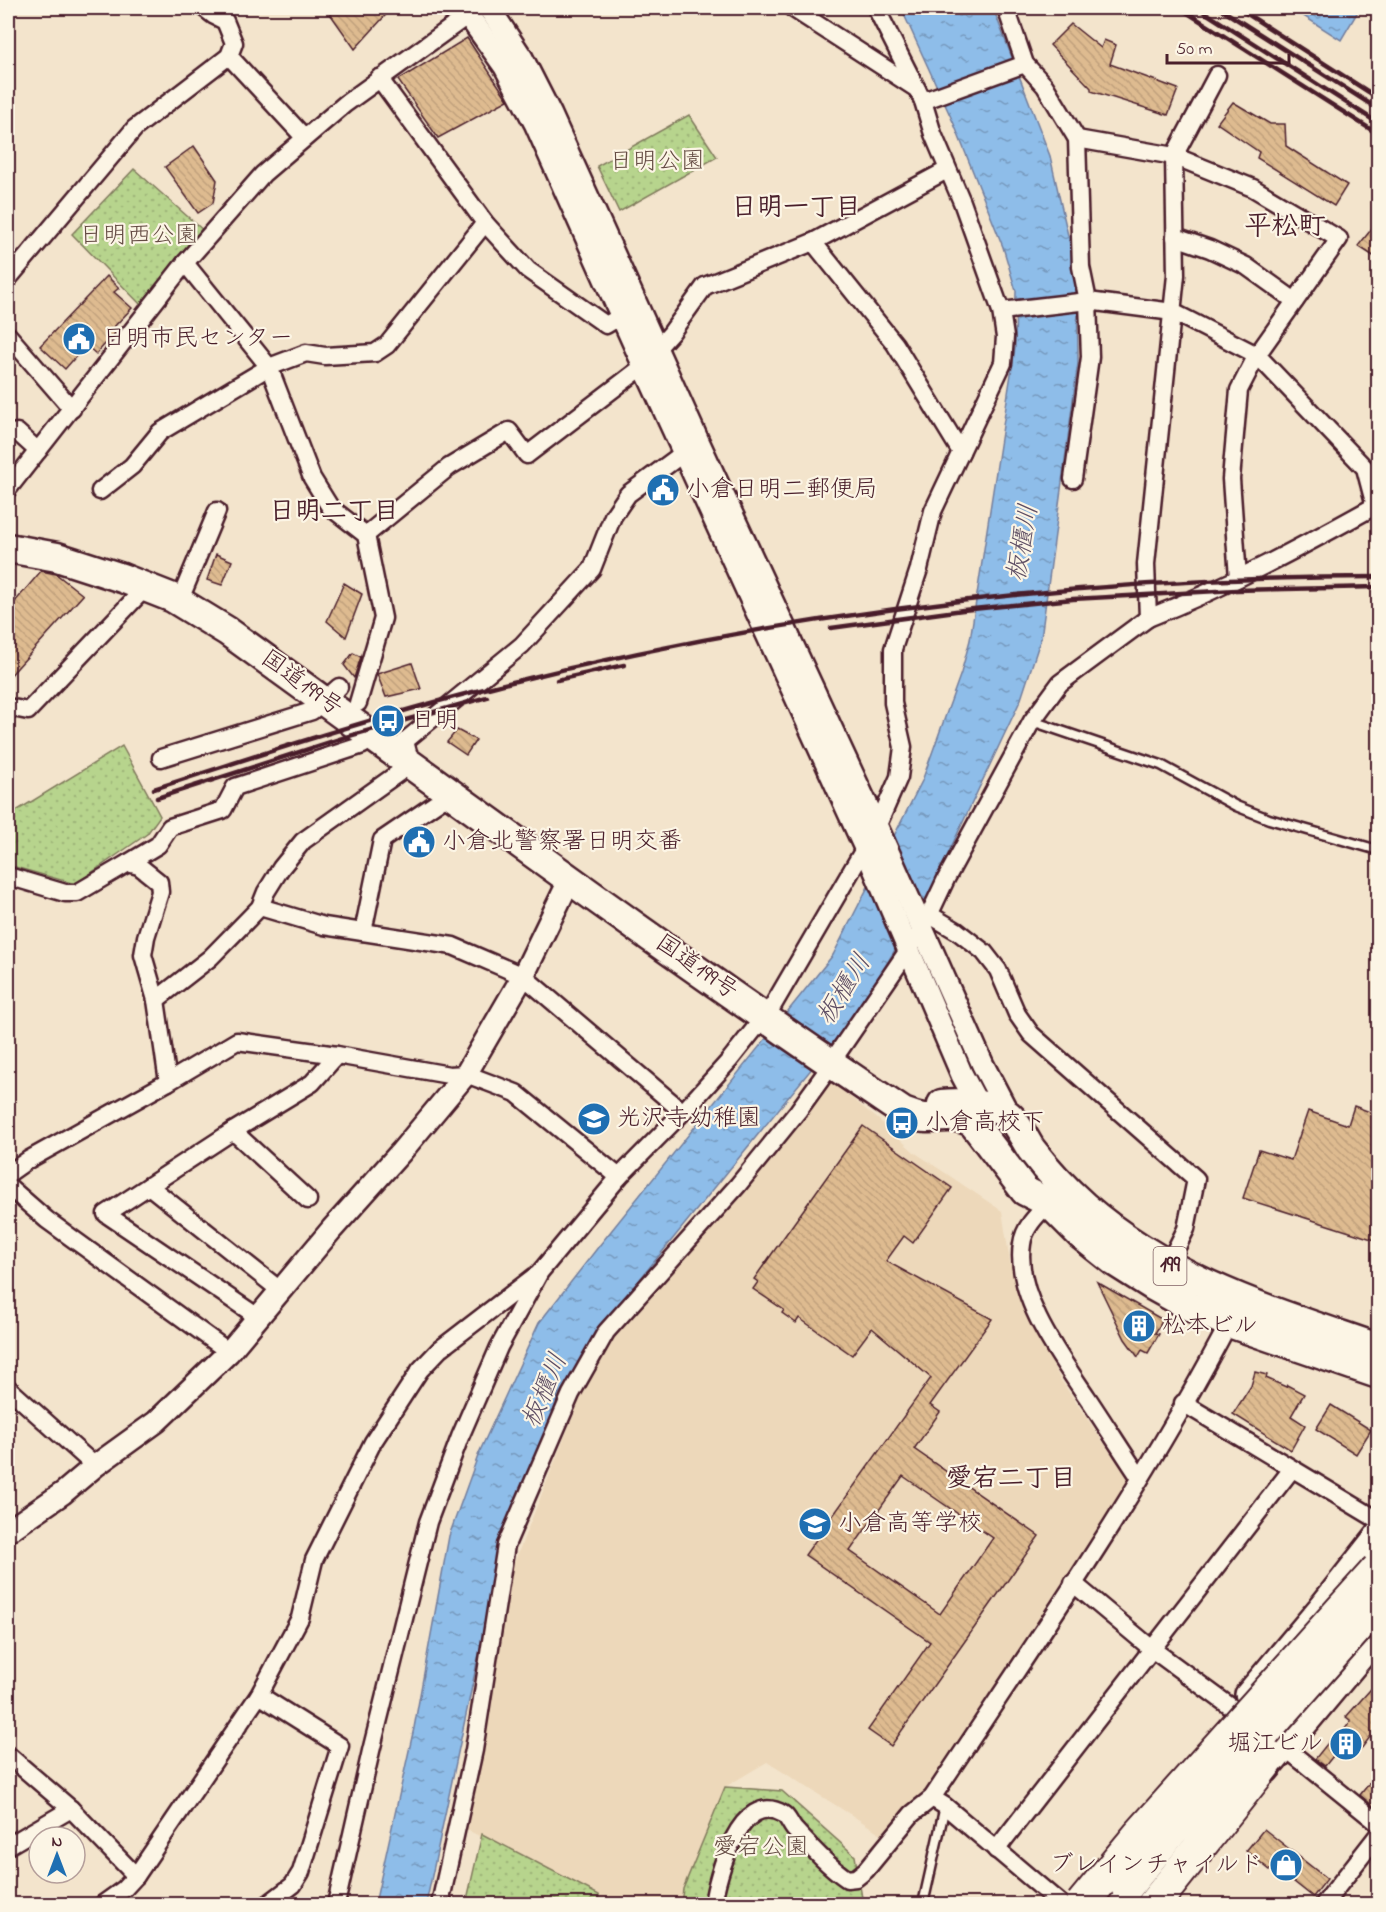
<svg xmlns="http://www.w3.org/2000/svg" width="1386" height="1912" viewBox="0 0 1386 1912" font-family="'Indie Flower','Klee One',sans-serif">
	<defs>
		<pattern id="green-dots" width="8" height="8" patternUnits="userSpaceOnUse" patternTransform="scale(1.5)"><rect width="8" height="8" fill="#b7d48d"/><path d="M2 2h.1M6 6h.1" fill="none" stroke="#9fb67a" stroke-width="1.8" stroke-linecap="round"/></pattern>
		<pattern id="water-ripples" width="26" height="14" patternUnits="userSpaceOnUse" patternTransform="scale(1.5)"><rect width="26" height="14" fill="#8ebde9"/><path d="M2 4q2-2 4 0t4 0M15 11q2-2 4 0t4 0" fill="none" stroke="#7699bd"/></pattern>
		<pattern id="building-back-hatch" width="6" height="6" patternUnits="userSpaceOnUse" patternTransform="scale(1.5)"><rect width="6" height="6" fill="#debb90"/><path d="M-1 5l2 2M0 0l6 6M5-1l2 2" fill="none" stroke="#c0a07c"/></pattern>
	</defs>
	<rect width="100%" height="100%" fill="#f3e4cc"/>
	<filter id="ink" filterUnits="userSpaceOnUse"><feTurbulence type="fractalNoise" baseFrequency=".0167" numOctaves="2"/><feDisplacementMap in="SourceGraphic" scale="12" xChannelSelector="R" yChannelSelector="G"/><feConvolveMatrix kernelMatrix="1 2 1 2 8 2 1 2 1" color-interpolation-filters="sRGB"/></filter>
	<g filter="url(#ink)">
		<!-- built -->
		<polygon fill="#edd8ba" points="829,1080 879,1120 914,1152 1002,1211 1010,1262 1028,1317 1060,1379 1129,1480 923,1798 883,1835 767,1762 725,1787 685,1904 600,1904 599,1894 463,1828 512,1568 584,1389 613,1339"/>
		<!-- green -->
		<g fill="url(#green-dots)" stroke="#807a5c" stroke-width="1.5">
			<polygon points="689,115 717,157 619,212 597,166"/>
			<polygon points="134,169 205,232 140,304 72,234"/>
			<polygon points="122,746 160,816 147,834 75,884 8,865 8,816"/>
			<polygon points="725,1787 782,1791 855,1856 863,1904 681,1904 683,1889"/>
			<polygon points="482,1834 599,1895 600,1904 466,1904"/>
		</g>
		<!-- water -->
		<g fill="url(#water-ripples)" stroke="#737e9d" stroke-width="1.5">
			<polygon points="901,8 993,8 1050,156 1077,275 1078,363 1041,638 1021,699 930,892 857,1013 636,1284 591,1344 558,1396 478,1658 426,1904 375,1904 414,1728 449,1536 479,1453 539,1323 599,1246 833,955 922,781 961,673 970,640 1015,348 1016,291 1003,247 954,124"/>
			<polygon points="1291,8 1360,8 1341,40"/>
		</g>
		<!-- building -->
		<g fill="url(#building-back-hatch)" stroke="#4a1f2b" stroke-width="1.5" fill-rule="evenodd">
			<polygon points="326,8 392,8 355,49"/>
			<polygon points="1071,24 1101,48 1104,40 1116,45 1110,64 1178,89 1168,115 1091,91 1091,88 1050,45"/>
			<polygon points="467,38 508,100 438,138 398,80"/>
			<polygon points="1233,102 1270,124 1285,124 1286,146 1347,185 1334,206 1257,158 1259,152 1217,123"/>
			<polygon points="194,146 217,180 213,203 198,213 165,167"/>
			<polygon points="1378,221 1378,259 1358,246"/>
			<polygon points="107,276 119,288 114,292 132,308 112,329 116,332 96,354 86,345 65,369 40,346"/>
			<polygon points="216,554 232,561 222,585 207,580"/>
			<polygon points="41,571 56,574 83,595 8,678 8,610"/>
			<polygon points="344,583 362,594 346,637 327,621"/>
			<polygon points="353,653 361,657 354,678 344,665"/>
			<polygon points="412,663 421,689 386,697 377,674"/>
			<polygon points="457,730 476,740 466,755 447,742"/>
			<polygon points="1354,1106 1378,1115 1378,1241 1243,1198 1259,1150 1291,1160 1308,1111 1348,1125"/>
			<path d="M863 1126 952 1188 913 1243 904 1236 886 1261 992 1319 930 1405 940 1412 914 1449 1039 1536 891 1746 868 1730 930 1642 805 1555 931 1378 872 1328 852 1355 799 1318 796 1323 782 1313 784 1310 753 1289 758 1282 754 1279ZM903 1476 993 1538 940 1614 850 1551Z"/>
			<polygon points="1097,1282 1163,1320 1155,1333 1159,1334 1148,1353 1142,1350 1138,1357 1125,1339"/>
			<polygon points="1255,1372 1267,1375 1266,1378 1286,1387 1287,1385 1304,1394 1291,1416 1305,1425 1291,1450 1233,1414 1251,1386"/>
			<polygon points="1331,1405 1371,1430 1356,1454 1316,1429"/>
			<polygon points="1378,1681 1378,1732 1373,1739 1370,1737 1355,1757 1341,1746 1325,1766 1315,1759 1331,1739 1335,1742 1351,1721 1346,1717"/>
			<polygon points="1371,1781 1378,1787 1378,1810 1360,1795"/>
			<polygon points="1264,1829 1327,1879 1313,1897 1289,1878 1285,1882 1246,1851"/>
		</g>
		<g fill="none" stroke-linecap="round" stroke-linejoin="round">
			<!-- service casing -->
			<g stroke="#4a1f2b" stroke-width="13">
				<g id="service">
					<polyline points="1032,721 1161,765 1236,806 1269,819 1378,850"/>
					<polyline points="923,1904 945,1806"/>
				</g>
			</g>
			<!-- minor casing -->
			<g stroke="#4a1f2b" stroke-width="21">
				<g id="minor">
					<polyline points="792,8 917,89"/>
					<polyline points="1006,8 1025,64 1045,86 1077,139 1081,267 1088,301 1090,357 1073,479"/>
					<polyline points="229,56 304,137"/>
					<polyline points="379,78 485,223 528,270 606,325 621,316"/>
					<polyline points="923,101 1025,64"/>
					<polyline points="1077,139 1174,156 1253,188 1339,239 1257,355 1239,390 1231,479 1238,578"/>
					<polyline points="1175,237 1210,249 1246,266 1295,301"/>
					<polyline points="813,242 895,344 961,452"/>
					<polyline points="185,263 269,367 312,478 330,507 366,535 383,618 358,703"/>
					<polyline points="8,279 135,128 229,56 234,43 225,21 213,15 204,8"/>
					<polyline points="1001,311 1088,301 1173,312 1257,355 1365,468 1375,506"/>
					<polyline points="8,335 72,409"/>
					<polyline points="8,434 17,432 38,451"/>
					<polyline points="8,489 185,263 263,174 345,104 478,8"/>
					<polyline points="100,491 132,466 160,432 269,367 306,353 325,356 375,353 387,345 485,223"/>
					<polyline points="366,535 449,467 509,431 527,455 637,371 671,333 705,286 813,242 947,170"/>
					<polyline points="184,590 217,511"/>
					<path d="M1148 618C1227 587 1301 547 1375 506L1378 501"/>
					<polyline points="8,707 28,711 146,587"/>
					<polyline points="161,758 312,711 339,687"/>
					<polyline points="128,863 158,845 170,827 223,810 235,787 363,745"/>
					<polyline points="8,876 65,893 77,893 128,863 139,866 159,882 160,892 146,937 143,955 156,1000 168,1082"/>
					<polyline points="260,907 324,926 453,946 523,976 683,1112"/>
					<polyline points="930,915 957,931 984,952 998,970 1017,1014 1031,1034 1196,1179 1186,1229 1168,1265"/>
					<polyline points="363,932 382,840 451,793"/>
					<polyline points="156,1000 210,958 260,907 266,892 281,868 303,841 411,764 405,741 522,645 592,569 613,516 628,494 693,446"/>
					<polyline points="233,1131 312,1083 337,1055"/>
					<polyline points="8,1174 28,1160 168,1082 237,1041 337,1055 449,1075 466,1074 516,1093 619,1177"/>
					<polyline points="8,1186 47,1220 229,1352"/>
					<polyline points="149,1186 281,1291"/>
					<path d="M1049 1203C1037 1215 1024 1227 1022 1244 1014 1295 1060 1357 1087 1397 1105 1424 1122 1451 1140 1478"/>
					<polyline points="258,1317 106,1214 233,1131 308,1200"/>
					<polyline points="8,1388 95,1466"/>
					<polyline points="1183,1403 1378,1520"/>
					<polyline points="1073,1583 1152,1649 1250,1721"/>
					<polyline points="259,1695 340,1746 301,1872 293,1885 268,1904"/>
					<polyline points="1278,1742 1378,1823"/>
					<polyline points="8,1755 71,1809 136,1876"/>
					<polyline points="932,1798 945,1806 1061,1904"/>
					<polyline points="8,1846 71,1809"/>
					<polyline points="996,1850 1292,1469"/>
					<polyline points="103,1904 124,1889 136,1876 259,1695 300,1618 314,1560 373,1442 420,1370 440,1349 535,1276"/>
					<polyline points="336,1904 371,1751 428,1522 460,1437 499,1347 540,1272 619,1177 683,1112 729,1061 772,1007 877,827 899,777 903,747 893,703 893,649 919,569 933,511 1003,363 1005,337 1001,311 962,202 933,134 923,101 876,8"/>
					<polyline points="440,1904 474,1750 506,1545 571,1394 606,1332 738,1185 798,1111 832,1064 837,1054 922,930 946,879 1032,721 1060,683 1148,618 1146,564 1176,275 1174,156 1217,75"/>
					<path d="M713 1904C717 1877 740 1788 783 1814 788 1817 790 1824 794 1829 811 1847 827 1865 847 1879L856 1878 866 1870 912 1814 932 1798C1036 1641 1145 1485 1232 1317"/>
					<polyline points="1324,1904 1378,1835"/>
				</g>
			</g>
			<!-- tertiary casing -->
			<g stroke="#4a1f2b" stroke-width="26">
				<g id="tertiary">
					<polyline points="463,8 505,67 535,123 643,364 866,850 962,1075 977,1103"/>
					<polyline points="489,8 522,58 551,115 698,441 877,827 983,1065 1009,1115"/>
					<polyline points="1375,506 1378,508"/>
					<polyline points="8,1531 63,1493 95,1466 156,1422 229,1352 332,1229 401,1152 466,1074 523,976 570,879"/>
					<polyline points="1246,1694 1319,1607 1378,1532"/>
					<polyline points="1267,1772 1378,1639"/>
				</g>
			</g>
			<!-- trunk casing -->
			<g stroke="#4a1f2b" stroke-width="33">
				<g id="trunk">
					<path d="M8 548 57 557 122 578 173 598 227 631C451 793 673 958 903 1112 911 1115 918 1118 926 1118 944 1119 956 1112 973 1123L1025 1191 1049 1203 1081 1235 1115 1262 1153 1286 1189 1306 1229 1323 1378 1374"/>
					<path d="M942 1104C960 1102 994 1104 1008 1115 1016 1121 1025 1140 1031 1149 1047 1170 1065 1189 1084 1206 1171 1282 1272 1311 1378 1348"/>
				</g>
			</g>
			<!-- motorway casing -->
			<g stroke="#4a1f2b" stroke-width="36">
				<polyline id="motorway" points="1113,1904 1127,1886"/>
			</g>
			<!-- service -->
			<use href="#service" stroke="#fcf5e5" stroke-width="8"/>
			<!-- minor -->
			<use href="#minor" stroke="#fcf5e5" stroke-width="16"/>
			<!-- tertiary -->
			<use href="#tertiary" stroke="#fcf5e5" stroke-width="21"/>
			<!-- trunk -->
			<use href="#trunk" stroke="#fcf5e5" stroke-width="28"/>
			<!-- motorway -->
			<use href="#motorway" stroke="#fcf5e5" stroke-width="32"/>
			<!-- rail -->
			<g stroke="#4a1f2b" stroke-width="4.5">
				<polyline points="1180,8 1378,134"/>
				<polyline points="1198,8 1378,123"/>
				<polyline points="1219,8 1378,109"/>
				<polyline points="1238,8 1378,98"/>
				<polyline points="831,628 963,610 1073,599 1236,590 1378,587"/>
				<polyline points="557,680 624,665"/>
				<path d="M154 789C267 752 381 715 496 686 784 613 1082 577 1378 577"/>
				<polyline points="157,798 349,736 487,697"/>
			</g>
			<!-- motorway-bridge casing -->
			<g stroke="#4a1f2b" stroke-width="36" stroke-linecap="butt">
				<g id="motorway-bridge">
					<polyline points="1188,1823 1277,1718 1378,1604"/>
					<polyline points="1127,1886 1196,1801"/>
					<polyline points="1082,1904 1139,1835 1378,1569"/>
					<polyline points="1154,1904 1270,1758"/>
				</g>
			</g>
			<!-- motorway-bridge -->
			<use href="#motorway-bridge" stroke="#fcf5e5" stroke-width="32"/>
		</g>
	</g>
	<!-- icons -->
	<defs>
		<g id="civic-disc" transform="scale(1.725)"><circle r="9.5" fill="#1f6fb2" stroke="#fcf5e5"/><path d="M-.6-6.5H3V-4.5H.6V-3L4-1V1h2V6H-6V1h2V-1L-.6-3ZM-1.2 2.5V6h2.4V2.5Z" fill="#fff"/></g>
		<g id="bus-disc" transform="scale(1.725)"><circle r="9.5" fill="#1f6fb2" stroke="#fcf5e5"/><path d="M-5-6H5V4H4V6H2V4H-2V6H-4V4H-5ZM-3.5-4V0h7V-4ZM-3.5 1.2v1.5H-2V1.2ZM2 1.2v1.5H3.5V1.2Z" fill="#fff"/></g>
		<g id="school-disc" transform="scale(1.725)"><circle r="9.5" fill="#1f6fb2" stroke="#fcf5e5"/><path d="M0-5L7-2L0 1L-7-2ZM-4 1L0 2.5L4 1V4Q0 6-4 4Z" fill="#fff"/></g>
		<g id="building-disc" transform="scale(1.725)"><circle r="9.5" fill="#1f6fb2" stroke="#fcf5e5"/><path d="M-4-6H4V6H1V3H-1V6H-4ZM-2.5-4.3h1.7v1.8h-1.7ZM.8-4.3h1.7v1.8H.8ZM-2.5-1h1.7V.8h-1.7ZM.8-1h1.7V.8H.8Z" fill="#fff"/></g>
		<g id="shop-disc" transform="scale(1.725)"><circle r="9.5" fill="#1f6fb2" stroke="#fcf5e5"/><path d="M-5-2.5h2.3a2.7 3.5 0 0 1 5.4 0H5L5.5 6h-11ZM-1.5-2.5h3a1.5 2.3 0 0 0-3 0Z" fill="#fff"/></g>
	</defs>
	<g fill-rule="evenodd">
		<use href="#civic-disc" x="79" y="339"/>
		<use href="#civic-disc" x="663" y="490"/>
		<use href="#bus-disc" x="388" y="721"/>
		<use href="#civic-disc" x="419" y="842"/>
		<use href="#school-disc" x="594" y="1119"/>
		<use href="#bus-disc" x="902" y="1123"/>
		<use href="#building-disc" x="1139" y="1326"/>
		<use href="#school-disc" x="815" y="1524"/>
		<use href="#building-disc" x="1346" y="1744"/>
		<use href="#shop-disc" x="1286" y="1865"/>
	</g>
	<g text-anchor="middle" dominant-baseline="central" stroke-width="4.5" stroke-linejoin="round" paint-order="stroke">
		<!-- shield labels -->
		<rect fill="#fcf5e5" stroke="#7f5f63" stroke-width="1.5" x="1153.5" y="1247" width="33" height="38" rx="4.5"/>
		<g font-size="22" font-weight="bold" fill="#4a1f2b">
			<text x="1170" y="1266">199</text>
		</g>
		<!-- park labels -->
		<g font-size="24" fill="#654c44" stroke="#fcf5e5">
			<text x="657" y="162">日明公園</text>
			<text x="139" y="236">日明西公園</text>
			<text x="761" y="1848">愛宕公園</text>
		</g>
		<!-- poi labels -->
		<g font-size="24" fill="#4a1f2b" stroke="#fcf5e5" text-anchor="start">
			<text x="102" y="339">日明市民センター</text>
			<text x="686" y="490">小倉日明二郵便局</text>
			<text x="411" y="721">日明</text>
			<text x="442" y="842">小倉北警察署日明交番</text>
			<text x="617" y="1119">光沢寺幼稚園</text>
			<text x="925" y="1123">小倉高校下</text>
			<text x="1162" y="1326">松本ビル</text>
			<text x="838" y="1524">小倉高等学校</text>
			<text x="1323" y="1744" text-anchor="end">堀江ビル</text>
			<text x="1263" y="1865" text-anchor="end">ブレインチャイルド</text>
		</g>
		<!-- street labels -->
		<g font-size="24" fill="#4a1f2b" stroke="#fcf5e5">
			<text transform="translate(301 684) rotate(36)">国道199号</text>
			<text transform="translate(696 968) rotate(35)">国道199号</text>
		</g>
		<!-- neighbourhood labels -->
		<g font-size="26" font-weight="bold" fill="#4a1f2b" stroke="#fcf5e5">
			<text x="796" y="209">日明一丁目</text>
			<text x="334" y="513">日明二丁目</text>
			<text x="1011" y="1480">愛宕二丁目</text>
		</g>
		<!-- water labels -->
		<g font-size="26" font-style="italic" fill="#5e4e64" stroke="#fcf5e5">
			<text transform="translate(1024 543) rotate(-80)">板櫃川</text>
			<text transform="translate(845 990) rotate(-58)">板櫃川</text>
			<text transform="translate(546 1391) rotate(-67)">板櫃川</text>
		</g>
		<!-- quarter labels -->
		<g font-size="27" font-weight="bold" fill="#4a1f2b" stroke="#fcf5e5">
			<text x="1285" y="227">平松町</text>
		</g>
	</g>
	<!-- margin -->
	<rect width="1386" height="1912" fill="none" stroke="#fcf5e5" stroke-width="30"/>
	<rect x="15" y="15" width="1356" height="1882" fill="none" stroke="#4a1f2b" stroke-width="2" filter="url(#ink)"/>
	<!-- north arrow -->
	<g transform="translate(57 1855)"><circle r="28" fill="#fcf5e5" stroke="#b59f9b" stroke-width="1.5"/>
	<path d="M0-4.5L10 22L0 15L-10 22Z" fill="#1f6fb2"/>
	<text y="-9" font-size="16" font-weight="bold" text-anchor="middle" fill="#4a1f2b">N</text>
	</g>
	<!-- scale -->
	<path d="M1167 54v9h122v-9" fill="none" stroke="#4a1f2b" stroke-width="3"/>
	<text x="1176" y="54" font-size="18" fill="#4a1f2b" stroke="#fcf5e5" stroke-width="4.5" paint-order="stroke">50 m</text>
</svg>
